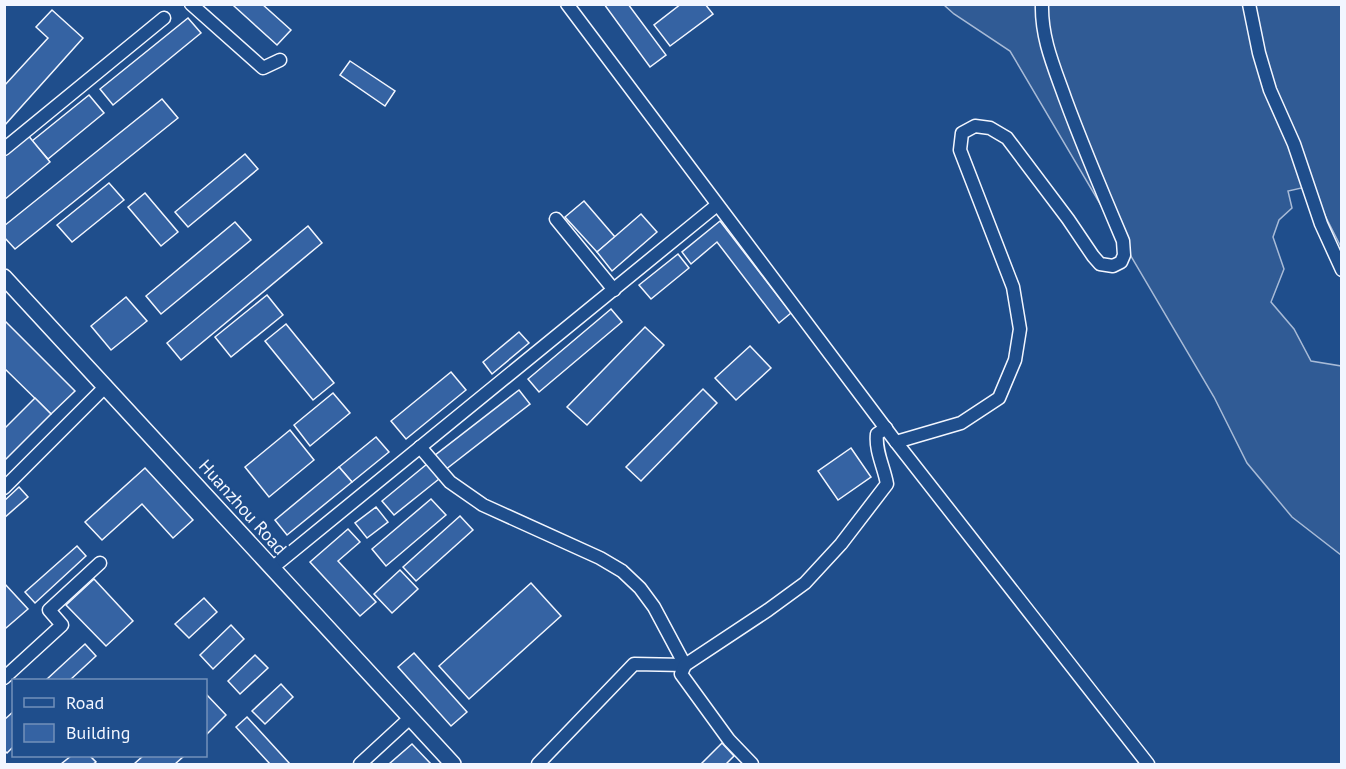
<svg xmlns="http://www.w3.org/2000/svg" width="1346" height="769" viewBox="0 0 1346 769" font-family="'PT Sans',sans-serif">
	<rect width="100%" height="100%" fill="#1f4e8c"/>
	<!-- built -->
	<polygon fill="#305b95" stroke="#a8bbd7" stroke-width="1.5" points="944,5 1341,5 1341,247 1310,186 1288,191 1292,208 1279,220 1273,237 1284,269 1271,302 1294,329 1311,361 1341,366 1341,555 1292,517 1247,463 1214,397 1010,51 954,14"/>
	<!-- building -->
	<g fill="#3563a3" stroke="#f2f6ff" stroke-width="1.5">
		<polygon points="236,4 262,4 291,30 277,45 234,6"/>
		<polygon points="604,4 628,4 666,55 650,67"/>
		<polygon points="681,4 705,4 713,14 670,46 654,25"/>
		<polygon points="52,10 83,38 4,126 4,86 48,38 36,27"/>
		<polygon points="188,18 201,33 113,105 100,89"/>
		<polygon points="350,61 395,91 385,106 340,75"/>
		<polygon points="89,95 104,113 48,159 32,141"/>
		<polygon points="162,99 178,118 15,249 4,237 4,226"/>
		<polygon points="27,134 50,162 4,200 4,153"/>
		<polygon points="245,154 258,169 188,227 175,212"/>
		<polygon points="109,183 124,200 72,242 57,225"/>
		<polygon points="145,193 178,232 161,246 128,207"/>
		<polygon points="584,201 615,237 597,252 565,217"/>
		<polygon points="641,214 657,232 612,271 597,252"/>
		<polygon points="720,221 791,313 779,323 717,242 691,264 682,252"/>
		<polygon points="235,222 251,240 161,314 146,296"/>
		<polygon points="308,226 322,243 181,360 167,343"/>
		<polygon points="678,254 689,268 651,299 639,285"/>
		<polygon points="267,295 283,315 231,357 215,337"/>
		<polygon points="126,297 147,321 111,350 91,326"/>
		<polygon points="611,309 622,322 539,392 528,379"/>
		<polygon points="4,320 75,391 51,414 4,368"/>
		<polygon points="286,324 334,383 313,400 265,341"/>
		<polygon points="645,327 664,345 587,425 567,407"/>
		<polygon points="519,332 529,343 492,374 483,362"/>
		<polygon points="750,346 771,368 736,400 715,378"/>
		<polygon points="451,372 466,390 406,439 391,421"/>
		<polygon points="703,389 717,403 641,481 626,467"/>
		<polygon points="519,390 530,404 445,470 434,456"/>
		<polygon points="333,393 350,413 310,446 294,425"/>
		<polygon points="35,398 51,414 4,461 4,429"/>
		<polygon points="290,430 314,460 269,497 245,467"/>
		<polygon points="376,437 389,452 352,482 339,467"/>
		<polygon points="851,448 871,477 838,500 818,471"/>
		<polygon points="427,464 439,479 394,515 382,501"/>
		<polygon points="339,467 352,482 287,535 275,520"/>
		<polygon points="145,468 193,520 173,538 142,504 102,540 85,522"/>
		<polygon points="19,487 28,497 4,518 4,501"/>
		<polygon points="431,499 446,515 386,566 372,549"/>
		<polygon points="376,507 388,522 367,538 355,523"/>
		<polygon points="460,516 473,530 416,581 403,567"/>
		<polygon points="348,529 360,542 338,561 376,602 360,616 310,562"/>
		<polygon points="77,546 86,556 35,603 25,592"/>
		<polygon points="400,570 418,589 392,613 374,594"/>
		<polygon points="94,579 133,621 106,646 66,605"/>
		<polygon points="4,583 28,609 6,628 4,626"/>
		<polygon points="531,583 561,616 469,699 439,666"/>
		<polygon points="204,598 217,612 189,638 175,624"/>
		<polygon points="231,625 244,639 213,669 200,655"/>
		<polygon points="85,644 96,656 70,680 46,680"/>
		<polygon points="414,653 467,712 451,726 398,667"/>
		<polygon points="255,655 268,668 240,694 228,681"/>
		<polygon points="281,684 293,697 265,724 252,711"/>
		<polygon points="206,694 226,715 206,735"/>
		<polygon points="14,711 14,746 7,753 4,750 4,720"/>
		<polygon points="247,717 290,764 270,764 236,727"/>
		<polygon points="722,743 734,756 726,764 701,764"/>
		<polygon points="412,744 431,764 389,764"/>
		<polygon points="71,756 90,756 96,762 93,764 61,764"/>
		<polygon points="143,756 184,756 175,764 134,764"/>
	</g>
	<g fill="none" stroke-linecap="round" stroke-linejoin="round">
		<!-- minor casing -->
		<g stroke="#f2f6ff" stroke-width="15">
			<g id="minor">
				<polyline points="191,4 263,68 280,60"/>
				<polyline points="567,4 896,442 1148,764"/>
				<polyline points="1249,4 1259,53 1270,90 1294,144 1321,224 1342,270"/>
				<polyline points="4,149 164,18"/>
				<polyline points="556,219 614,290"/>
				<path d="M896 442 961 423 999 398 1015 360 1020 329 1013 287 960 150 962 133 975 126 990 128 1007 138 1068 219 1093 256 1100 264 1113 266 1121 262 1124 255 1123 241C1103 194 1083 147 1065 98 1054 67 1041 38 1042 4"/>
				<polyline points="420,447 450,482 483,505 600,558 622,571 640,588 654,607 685,665"/>
				<polyline points="4,488 106,386"/>
				<polyline points="272,568 717,205"/>
				<polyline points="4,678 62,625 49,610 100,563"/>
				<polyline points="360,764 410,718"/>
				<polyline points="538,764 634,664 685,665"/>
				<path d="M752 764 729 740 681 674 685 665 768 610 805 583 841 544 887 484C884 467 875 451 877 434L886 428"/>
			</g>
		</g>
		<!-- major casing -->
		<g stroke="#f2f6ff" stroke-width="18">
			<polyline id="major" points="4,277 453,764"/>
		</g>
		<!-- minor -->
		<use href="#minor" stroke="#1f4e8c" stroke-width="12"/>
		<!-- major -->
		<use href="#major" stroke="#1f4e8c" stroke-width="15"/>
	</g>
	<g text-anchor="middle" dominant-baseline="central" stroke-width="4.5" stroke-linejoin="round" paint-order="stroke">
		<!-- street labels -->
		<g font-size="18" fill="#f2f6ff" stroke="#1f4e8c">
			<text transform="translate(243 507) rotate(48)">Huanzhou Road</text>
		</g>
	</g>
	<!-- border -->
	<rect width="1346" height="769" fill="none" stroke="#f2f6ff" stroke-width="12"/>
	<!-- legend -->
	<rect x="12" y="679" width="195" height="78" fill="#1f4e8c" stroke="#7391ba" stroke-width="1.5"/>
	<rect x="24" y="698" width="30" height="9" fill="#1f4e8c" stroke="#7391ba" stroke-width="1.5"/>
	<text x="66" y="709" font-size="18" fill="#f2f6ff">Road</text>
	<rect x="24" y="724" width="30" height="18" fill="#3563a3" stroke="#7391ba" stroke-width="1.5"/>
	<text x="66" y="739" font-size="18" fill="#f2f6ff">Building</text>
</svg>
